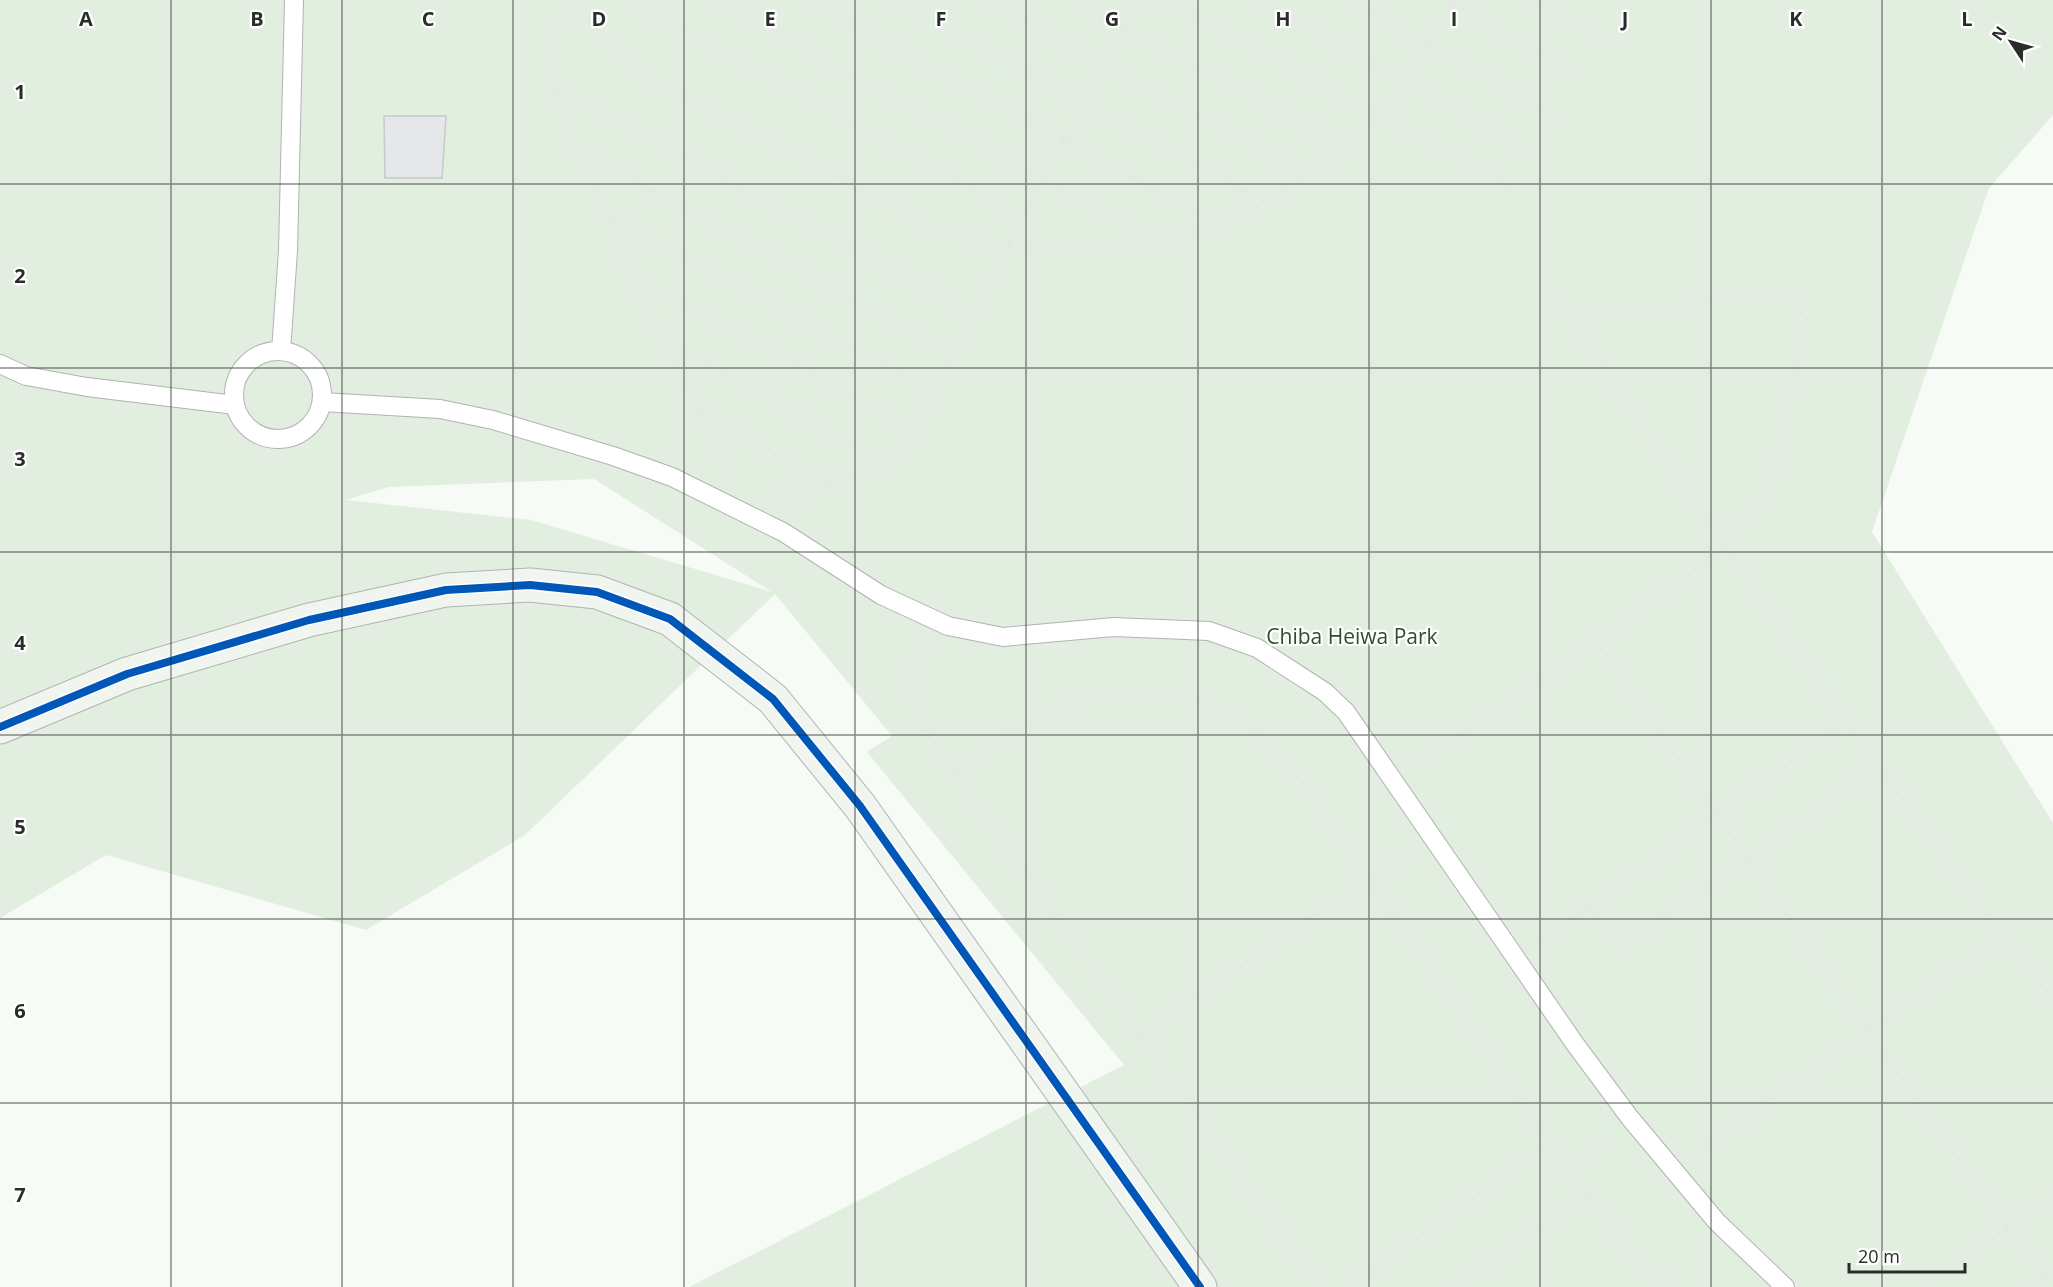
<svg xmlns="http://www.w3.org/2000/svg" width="2053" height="1287" viewBox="0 0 2053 1287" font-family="'Open Sans',sans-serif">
	<rect width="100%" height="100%" fill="#f6fcf5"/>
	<!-- green -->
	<path fill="#e2eee0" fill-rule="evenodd" d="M0 0H2053V115L1989 188 1872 532 2053 823V1287H689L1124 1065 867 752 892 736 775 594 525 835 366 930 106 855 0 918ZM594 479 772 592 531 520 346 500 389 487Z"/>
	<!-- building -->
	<polygon fill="#e5e7ea" stroke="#c7cac9" stroke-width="1.5" points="384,116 446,116 442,178 385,178"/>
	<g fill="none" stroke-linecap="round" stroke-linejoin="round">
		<!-- lane casing -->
		<g stroke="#b0b4b0" stroke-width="20">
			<g id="lane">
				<polyline points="281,351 288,251 294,0"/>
				<circle cx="278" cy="395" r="44"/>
				<polyline points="0,364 26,376 87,387 235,405"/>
				<polyline points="322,402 440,409 493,420 613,456 672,477 783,532 881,595 948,626 1003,637 1114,627 1209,631 1257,648 1325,692 1346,712 1575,1044 1630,1118 1717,1222 1785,1287"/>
			</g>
		</g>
		<!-- secondary casing -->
		<g stroke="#b0b4b0" stroke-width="35">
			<polyline id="secondary" points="0,727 127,674 309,620 446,590 530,585 597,592 670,619 773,699 860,806 1200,1287"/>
		</g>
		<!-- path -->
		<g stroke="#e6e8e5" stroke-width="4" stroke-dasharray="4.5 3" stroke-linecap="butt">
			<polyline points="567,0 552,52 556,89 561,110 577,150 634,278 666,342 716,456 733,473"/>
			<polyline points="571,0 633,69 933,228 1007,247 1093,254 1165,243 1217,224 1266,202 1308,174 1346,147 1377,115 1404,81 1429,44 1455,0"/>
			<polyline points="628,0 1023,217"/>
			<polyline points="715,0 1043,179 1163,242"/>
			<polyline points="809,0 1217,224"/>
			<polyline points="892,0 1266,202"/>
			<polyline points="985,0 1308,174"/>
			<polyline points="1072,0 1346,147"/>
			<polyline points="1166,0 1513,189"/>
			<polyline points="1257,0 1538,155"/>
			<polyline points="1347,0 1560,118"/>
			<polyline points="1446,0 1579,75"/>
			<polyline points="1532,0 1600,38"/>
			<polyline points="557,89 973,312"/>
			<polyline points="578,150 953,353"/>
			<polyline points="608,215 933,391"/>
			<polyline points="635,278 914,428"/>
			<polyline points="1561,302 1725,548 1847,723 1967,888 2001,938 2053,998"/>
			<polyline points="667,342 885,462"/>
			<polyline points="695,408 830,485"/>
			<polyline points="777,494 787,497 816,491 879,468 909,438 1007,247 1139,0"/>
			<polyline points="1596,641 1869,1033 2008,1228 2044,1274 2053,1279"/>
			<polyline points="931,648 911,672 912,699 924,728 1318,1287"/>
			<polyline points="1417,765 1596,641 1725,548 1769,490 1806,318 1785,293 1572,319"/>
			<path d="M957 775C978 758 999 739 1023 725 1055 706 1111 690 1149 691 1179 691 1227 711 1250 729 1271 745 1287 766 1304 785L1566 1166 1627 1248 1671 1287"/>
			<polyline points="1589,908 1613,943 1631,940 1880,767"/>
			<polyline points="1538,940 1589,908 1716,815 1847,723"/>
			<polyline points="1140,1035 1409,851"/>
			<polyline points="1697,1152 2001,938"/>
			<polyline points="1566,1166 1606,1136"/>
			<polyline points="1348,1287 1550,1143"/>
			<polyline points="1453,1287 1588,1194"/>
			<polyline points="1924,1287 2053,1197"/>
			<polyline points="2027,1287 2053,1268"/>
		</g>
		<!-- lane -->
		<use href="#lane" stroke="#fefffe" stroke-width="18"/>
		<!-- secondary -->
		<use href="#secondary" stroke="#f1f5f0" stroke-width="33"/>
		<!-- cycleway casing -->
		<g stroke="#fff" stroke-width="11">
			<polyline id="cycleway" points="0,727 127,674 309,620 446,590 530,585 597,592 670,619 773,699 860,806 1200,1287"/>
		</g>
		<!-- cycleway -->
		<use href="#cycleway" stroke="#0057b8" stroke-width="8"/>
	</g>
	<!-- grid -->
	<path fill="none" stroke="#292d29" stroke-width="1.5" stroke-opacity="0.55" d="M171 0V1287M342 0V1287M513 0V1287M684 0V1287M855 0V1287M1026 0V1287M1198 0V1287M1369 0V1287M1540 0V1287M1711 0V1287M1882 0V1287M0 184H2053M0 368H2053M0 552H2053M0 735H2053M0 919H2053M0 1103H2053"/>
	<g text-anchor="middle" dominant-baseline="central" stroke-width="4.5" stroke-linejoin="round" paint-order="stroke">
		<!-- park labels -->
		<g font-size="21" fill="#2b5027" stroke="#fff">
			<text x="1352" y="636">Chiba Heiwa Park</text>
		</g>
	</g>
	<g font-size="20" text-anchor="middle" font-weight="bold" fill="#292d29" stroke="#fff" stroke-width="4.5" stroke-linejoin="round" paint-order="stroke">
		<text x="86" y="26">A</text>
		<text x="257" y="26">B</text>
		<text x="428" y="26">C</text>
		<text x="599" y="26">D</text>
		<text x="770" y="26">E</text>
		<text x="941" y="26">F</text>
		<text x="1112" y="26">G</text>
		<text x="1283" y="26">H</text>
		<text x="1454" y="26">I</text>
		<text x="1625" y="26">J</text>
		<text x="1796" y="26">K</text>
		<text x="1967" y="26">L</text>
		<text x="20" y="99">1</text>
		<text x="20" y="283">2</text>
		<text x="20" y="466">3</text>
		<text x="20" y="650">4</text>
		<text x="20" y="834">5</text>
		<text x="20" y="1018">6</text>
		<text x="20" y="1202">7</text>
	</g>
	<!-- north arrow -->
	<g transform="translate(2011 42) rotate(306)" stroke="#ffffff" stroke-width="4.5" paint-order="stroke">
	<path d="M0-4.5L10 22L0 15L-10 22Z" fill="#292d29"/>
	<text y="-9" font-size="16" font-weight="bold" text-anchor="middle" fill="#292d29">N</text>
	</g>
	<!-- scale -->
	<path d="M1849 1263v9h116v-9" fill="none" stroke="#292d29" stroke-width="3"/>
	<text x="1858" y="1263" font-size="18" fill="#292d29" stroke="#ffffff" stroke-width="4.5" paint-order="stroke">20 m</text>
</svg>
